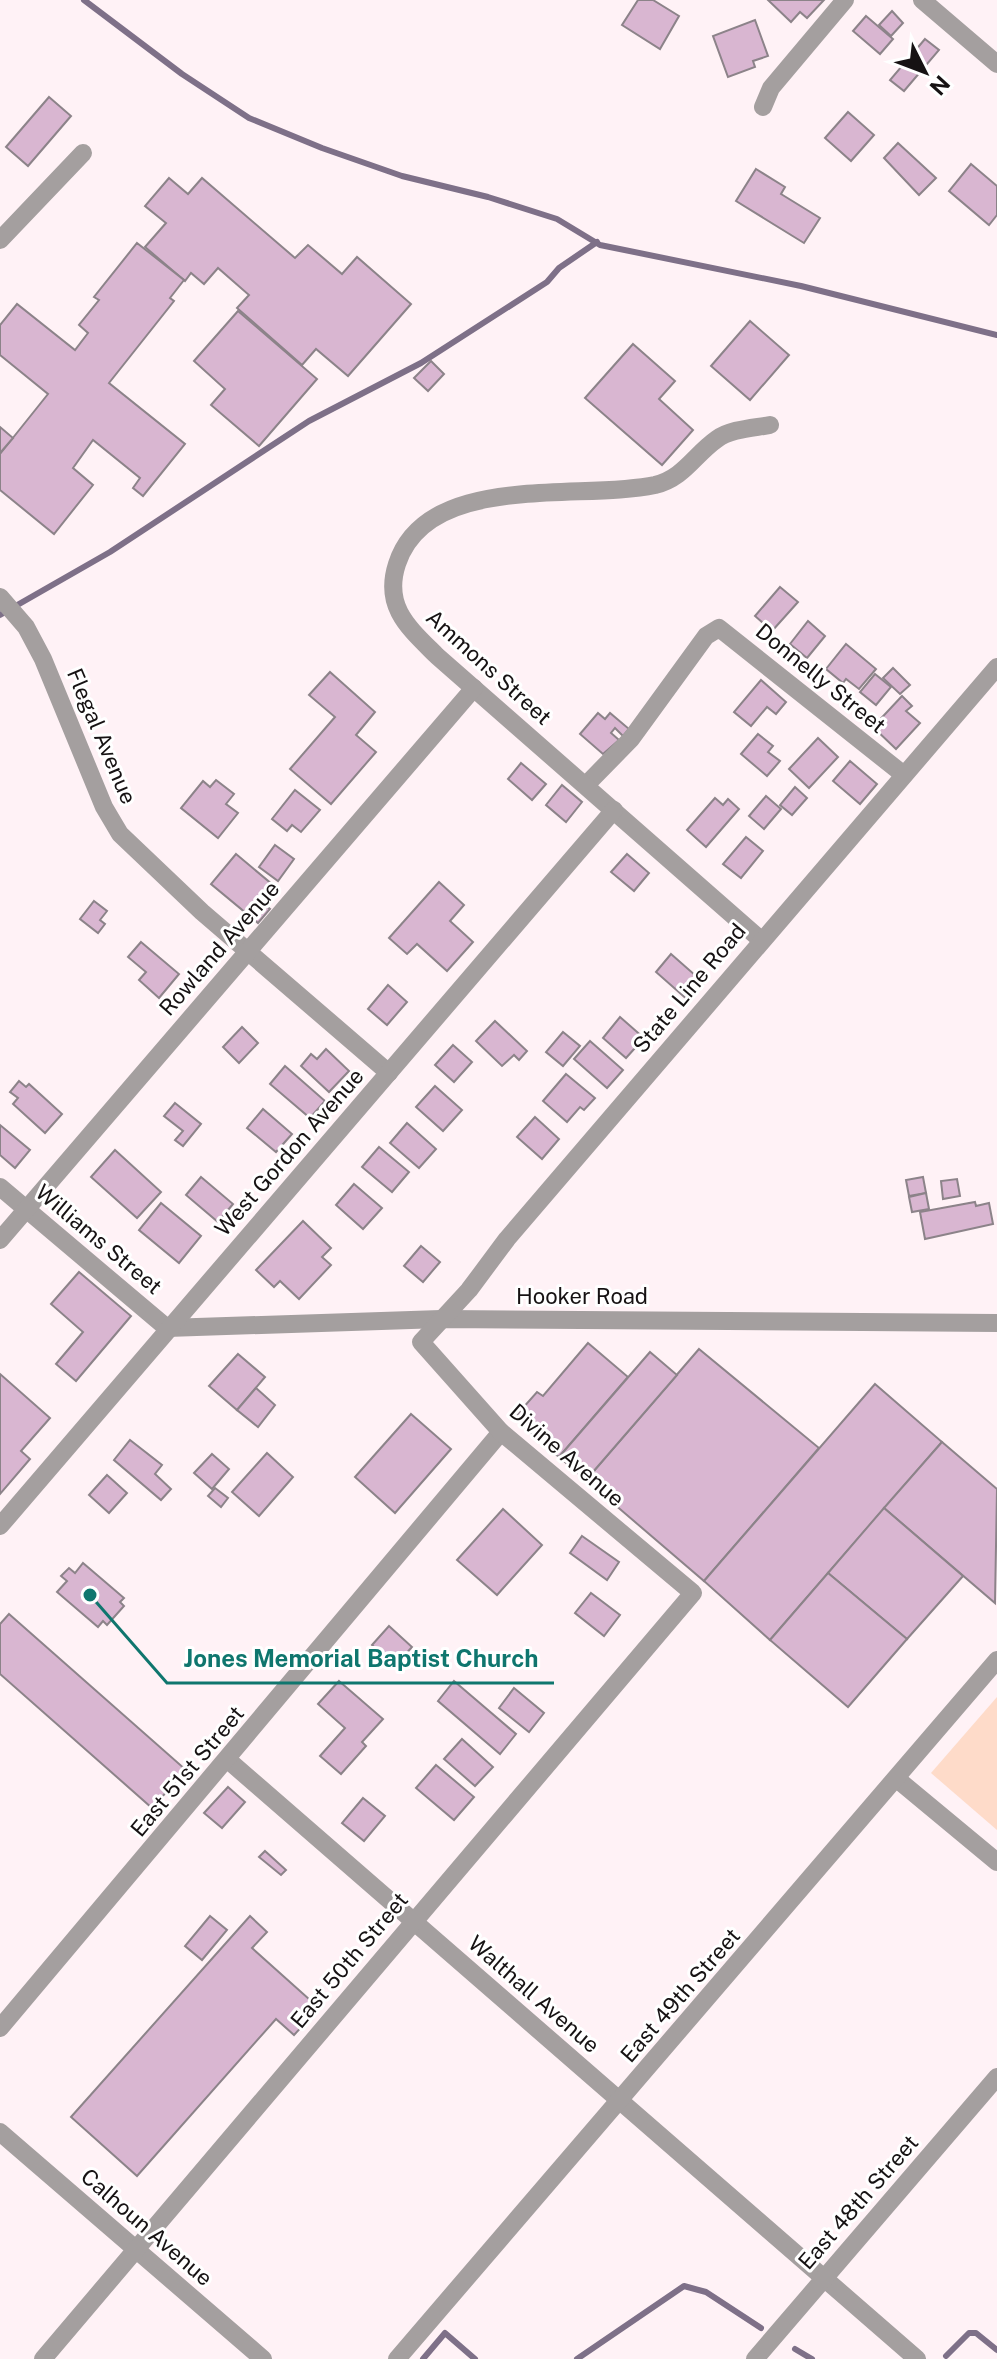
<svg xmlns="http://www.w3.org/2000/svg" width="997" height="2359" viewBox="0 0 997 2359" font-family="'Public Sans',sans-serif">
	<rect width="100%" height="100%" fill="#fff2f6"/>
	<!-- green -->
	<polygon fill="#fedbc9" points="997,1697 997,1830 931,1773"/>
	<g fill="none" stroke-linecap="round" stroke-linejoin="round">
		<!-- stream -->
		<g stroke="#7e7088" stroke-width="6">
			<polyline points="84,0 182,74 249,118 322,148 402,176 488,197 557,219 600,245 801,286 997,335"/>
			<polyline points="0,615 110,552 309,421 421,363 547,282 559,268 597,242"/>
			<polyline points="795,2349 812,2359"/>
			<polyline points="946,2356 969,2333 976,2333 997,2350"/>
			<polyline points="423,2359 445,2333 475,2359"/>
			<polyline points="577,2359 684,2286 706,2292 761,2328"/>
		</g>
	</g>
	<!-- building -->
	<g fill="#d9b6d1" stroke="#8c8389" stroke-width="2">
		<polygon points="638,0 653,0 679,16 660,49 622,25"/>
		<polygon points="768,0 824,0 807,18 800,12 791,22"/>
		<polygon points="892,11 903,23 891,36 879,25"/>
		<polygon points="866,16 893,39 880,54 853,31"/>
		<polygon points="755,20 768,56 753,61 755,67 728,77 713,36"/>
		<polygon points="925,39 939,50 904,91 890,80"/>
		<polygon points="49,97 71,116 28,166 6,147"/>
		<polygon points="848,112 874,135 851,161 825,138"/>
		<polygon points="898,143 936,178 919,195 884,158"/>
		<polygon points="971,164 997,186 997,215 989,225 949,191"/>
		<polygon points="756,169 785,187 781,194 820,218 804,243 736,201"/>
		<polygon points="169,178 188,194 202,178 295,258 308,245 342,274 357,257 411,304 348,376 316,349 302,365 237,308 249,295 218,268 204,284 191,273 185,281 145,247 166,223 145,206"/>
		<polygon points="137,243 184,280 170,298 174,301 109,383 185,444 143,496 133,488 140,478 93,440 73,468 93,485 54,534 0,490 0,454 48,394 0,355 0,325 17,304 75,350 88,333 79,325 99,300 94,297"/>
		<polygon points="238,311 317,379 259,446 211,405 225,389 194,361"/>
		<polygon points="750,321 789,355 750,400 711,366"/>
		<polygon points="633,344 675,381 659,399 693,430 662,465 585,398"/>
		<polygon points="431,361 444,374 428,391 414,378"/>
		<polygon points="0,427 13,438 0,453"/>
		<polygon points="780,587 798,602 772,631 755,616"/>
		<polygon points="808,621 825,636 807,658 790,644"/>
		<polygon points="846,644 876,669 859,689 846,679 843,683 826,669"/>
		<polygon points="893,668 910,685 900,694 883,678"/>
		<polygon points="330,672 375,712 356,735 376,752 331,804 290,769 335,717 309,695"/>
		<polygon points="875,674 891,687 876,705 860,692"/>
		<polygon points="761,680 786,702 776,714 767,707 751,726 734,712"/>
		<polygon points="902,696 912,706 906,711 920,723 896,749 873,727"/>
		<polygon points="598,713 605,719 610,713 629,729 623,736 615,728 611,733 619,740 603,754 580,734"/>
		<polygon points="758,734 773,746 768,752 780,761 767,776 741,754"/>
		<polygon points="818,738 838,757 809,788 789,769"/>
		<polygon points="850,761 877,784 860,804 833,781"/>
		<polygon points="521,763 546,784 532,800 508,779"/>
		<polygon points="216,780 234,794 226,804 238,813 218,838 181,808 203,781 210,787"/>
		<polygon points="562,785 582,802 566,822 546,805"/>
		<polygon points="795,787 807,798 792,815 780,805"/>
		<polygon points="295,790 320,810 301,832 292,825 287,831 272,819"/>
		<polygon points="766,796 781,809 764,829 749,816"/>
		<polygon points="715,798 723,805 728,799 739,809 706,847 687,830"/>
		<polygon points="746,837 763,851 741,878 723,864"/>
		<polygon points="275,845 294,859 278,881 259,867"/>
		<polygon points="236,854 273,885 260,901 270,909 258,923 211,884"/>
		<polygon points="627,854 649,873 634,891 611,872"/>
		<polygon points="439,882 464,905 450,921 473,942 447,971 417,944 407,954 389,938"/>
		<polygon points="94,901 107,911 100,920 105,924 98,933 80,919"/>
		<polygon points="141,942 179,974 159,998 139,980 146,972 128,957"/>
		<polygon points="671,954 704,983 689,1001 656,972"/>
		<polygon points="388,985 407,1002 387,1025 368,1009"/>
		<polygon points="620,1017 644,1038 626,1058 603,1038"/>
		<polygon points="495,1021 527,1051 519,1060 514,1055 502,1066 476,1041"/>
		<polygon points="242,1027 258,1043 239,1063 223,1047"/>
		<polygon points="563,1032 580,1046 563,1066 546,1052"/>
		<polygon points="590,1041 623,1070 607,1088 574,1059"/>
		<polygon points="453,1045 472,1062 454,1082 435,1065"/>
		<polygon points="326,1049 349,1071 329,1092 301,1066 311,1054 317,1059"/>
		<polygon points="285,1066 325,1101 310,1118 270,1084"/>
		<polygon points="566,1074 595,1098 584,1110 580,1107 567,1122 543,1101"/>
		<polygon points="19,1081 26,1087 29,1084 62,1114 45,1133 13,1104 18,1098 10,1092"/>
		<polygon points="435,1086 462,1110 443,1131 416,1107"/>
		<polygon points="175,1103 201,1124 183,1146 175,1140 183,1131 164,1116"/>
		<polygon points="263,1109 292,1134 276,1152 247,1128"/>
		<polygon points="535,1117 559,1139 542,1159 517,1137"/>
		<polygon points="407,1123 436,1149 419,1168 390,1143"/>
		<polygon points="0,1125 30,1150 15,1168 0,1155"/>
		<polygon points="379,1147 409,1172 392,1192 362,1167"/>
		<polygon points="115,1150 161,1192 137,1218 91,1177"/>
		<polygon points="201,1177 233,1204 218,1222 186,1195"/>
		<polygon points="923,1177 926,1193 909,1196 906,1180"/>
		<polygon points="957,1179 960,1196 943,1199 941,1181"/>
		<polygon points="354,1184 382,1208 363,1229 336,1205"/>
		<polygon points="926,1193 929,1209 912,1212 909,1197"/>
		<polygon points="975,1202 976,1206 989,1203 993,1224 925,1239 920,1212"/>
		<polygon points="161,1203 201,1236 179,1263 139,1230"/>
		<polygon points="303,1221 331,1248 322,1257 331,1265 299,1299 280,1281 274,1287 256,1270"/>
		<polygon points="421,1246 440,1262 423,1282 404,1266"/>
		<polygon points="79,1272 131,1316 76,1381 56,1364 83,1332 51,1304"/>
		<polygon points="588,1343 628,1377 559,1457 514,1418 537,1392 543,1396"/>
		<polygon points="699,1349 819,1448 704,1581 586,1480"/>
		<polygon points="650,1352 677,1375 586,1480 559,1457"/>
		<polygon points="238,1354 265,1377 237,1410 209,1386"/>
		<polygon points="0,1374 50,1418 21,1451 30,1459 0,1494"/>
		<polygon points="875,1384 942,1442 770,1640 704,1581"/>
		<polygon points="256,1388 275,1405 258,1427 237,1410"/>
		<polygon points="411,1414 451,1449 395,1513 355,1477"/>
		<polygon points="130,1440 162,1465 155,1474 171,1489 161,1500 114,1460"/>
		<polygon points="942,1442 997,1489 995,1603 884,1508"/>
		<polygon points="267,1453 293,1477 259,1516 232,1492"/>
		<polygon points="212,1454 229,1469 212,1489 194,1473"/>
		<polygon points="107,1475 127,1493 109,1513 89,1495"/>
		<polygon points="215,1488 228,1498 221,1507 208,1496"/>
		<polygon points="884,1508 963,1576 907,1639 828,1573"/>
		<polygon points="503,1509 542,1545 497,1595 457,1560"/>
		<polygon points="582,1536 619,1562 607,1580 570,1553"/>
		<polygon points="83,1563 124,1598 120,1602 124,1606 107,1625 103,1621 98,1627 57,1592 67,1581 61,1576 69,1568 75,1573"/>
		<polygon points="828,1573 907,1639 848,1707 770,1640"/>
		<polygon points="591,1593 620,1615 604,1636 575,1613"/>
		<polygon points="9,1614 186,1770 152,1808 0,1674 0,1624"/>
		<polygon points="389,1626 412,1647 395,1666 372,1645"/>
		<polygon points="339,1681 383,1719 362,1742 366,1746 341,1774 320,1756 345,1728 318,1704"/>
		<polygon points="454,1681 516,1734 500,1754 438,1701"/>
		<polygon points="514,1688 544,1713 529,1732 499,1708"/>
		<polygon points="462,1739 493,1767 475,1786 444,1759"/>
		<polygon points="436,1765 474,1797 454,1820 416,1788"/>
		<polygon points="228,1787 245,1802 222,1828 204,1813"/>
		<polygon points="363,1798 385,1816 364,1841 342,1823"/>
		<polygon points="265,1851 286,1870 281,1875 259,1857"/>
		<polygon points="210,1916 227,1930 202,1960 185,1946"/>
		<polygon points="250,1916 267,1932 252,1948 319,2008 294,2035 276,2019 137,2176 71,2117"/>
	</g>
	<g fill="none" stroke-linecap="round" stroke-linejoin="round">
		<!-- minor -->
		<g stroke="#a49f9f" stroke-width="18">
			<polyline points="922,0 997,64"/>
			<polyline points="763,107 771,88 845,0"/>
			<polyline points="0,240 83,153"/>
			<polyline points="0,597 26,627 43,659 104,807 120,834 202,912 389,1073"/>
			<polyline points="586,785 631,739 706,636 719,628 904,775"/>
			<path d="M761 940 437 656C409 628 383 607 397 564 427 471 580 501 655 485 684 478 694 455 717 439 730 429 754 428 770 425"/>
			<polyline points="0,1187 167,1328 441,1319 997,1323"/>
			<polyline points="0,1240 474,688"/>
			<polyline points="0,1526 614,810"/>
			<polyline points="228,1760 917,2359"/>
			<polyline points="897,1779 997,1862"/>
			<polyline points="0,2028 501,1432"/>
			<polyline points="0,2132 263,2359"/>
			<polyline points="43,2359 693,1593 501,1432 421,1342 469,1290 507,1239 997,667"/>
			<polyline points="397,2359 997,1660"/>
			<polyline points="755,2359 997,2077"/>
		</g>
	</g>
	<g text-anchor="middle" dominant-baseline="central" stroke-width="6" stroke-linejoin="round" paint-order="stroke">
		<!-- street labels -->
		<g font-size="22" fill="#161213" stroke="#fff">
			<text transform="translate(489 667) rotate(42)">Ammons Street</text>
			<text transform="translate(821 678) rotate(39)">Donnelly Street</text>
			<text transform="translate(102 736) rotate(67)">Flegal Avenue</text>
			<text transform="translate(219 948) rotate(-49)">Rowland Avenue</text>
			<text transform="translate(689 988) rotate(-50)">State Line Road</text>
			<text transform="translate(289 1152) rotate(-49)">West Gordon Avenue</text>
			<text transform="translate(99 1239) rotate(40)">Williams Street</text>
			<text x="582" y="1296">Hooker Road</text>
			<text transform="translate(567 1455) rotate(41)">Divine Avenue</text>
			<text transform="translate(187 1771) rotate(-50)">East 51st Street</text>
			<text transform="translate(349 1960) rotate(-50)">East 50th Street</text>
			<text transform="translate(534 1994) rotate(41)">Walthall Avenue</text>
			<text transform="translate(680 1995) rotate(-49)">East 49th Street</text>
			<text transform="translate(858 2202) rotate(-49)">East 48th Street</text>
			<text transform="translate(147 2227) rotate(41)">Calhoun Avenue</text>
		</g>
	</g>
	<!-- callouts -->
	<path fill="none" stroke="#0f766e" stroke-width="3" d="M90 1595L167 1683H554"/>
	<circle fill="#0f766e" stroke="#fff" stroke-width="3" cx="90" cy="1595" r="8"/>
	<g font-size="24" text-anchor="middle" font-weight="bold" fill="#0f766e" stroke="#fff" stroke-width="6" stroke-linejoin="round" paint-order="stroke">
		<text x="361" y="1667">Jones Memorial Baptist Church</text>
	</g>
	<!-- north arrow -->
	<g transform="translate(925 72) rotate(132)" stroke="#ffffff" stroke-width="6" paint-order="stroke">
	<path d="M0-6L14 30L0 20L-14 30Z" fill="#161213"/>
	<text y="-12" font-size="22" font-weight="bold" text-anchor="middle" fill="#161213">N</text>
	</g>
</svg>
